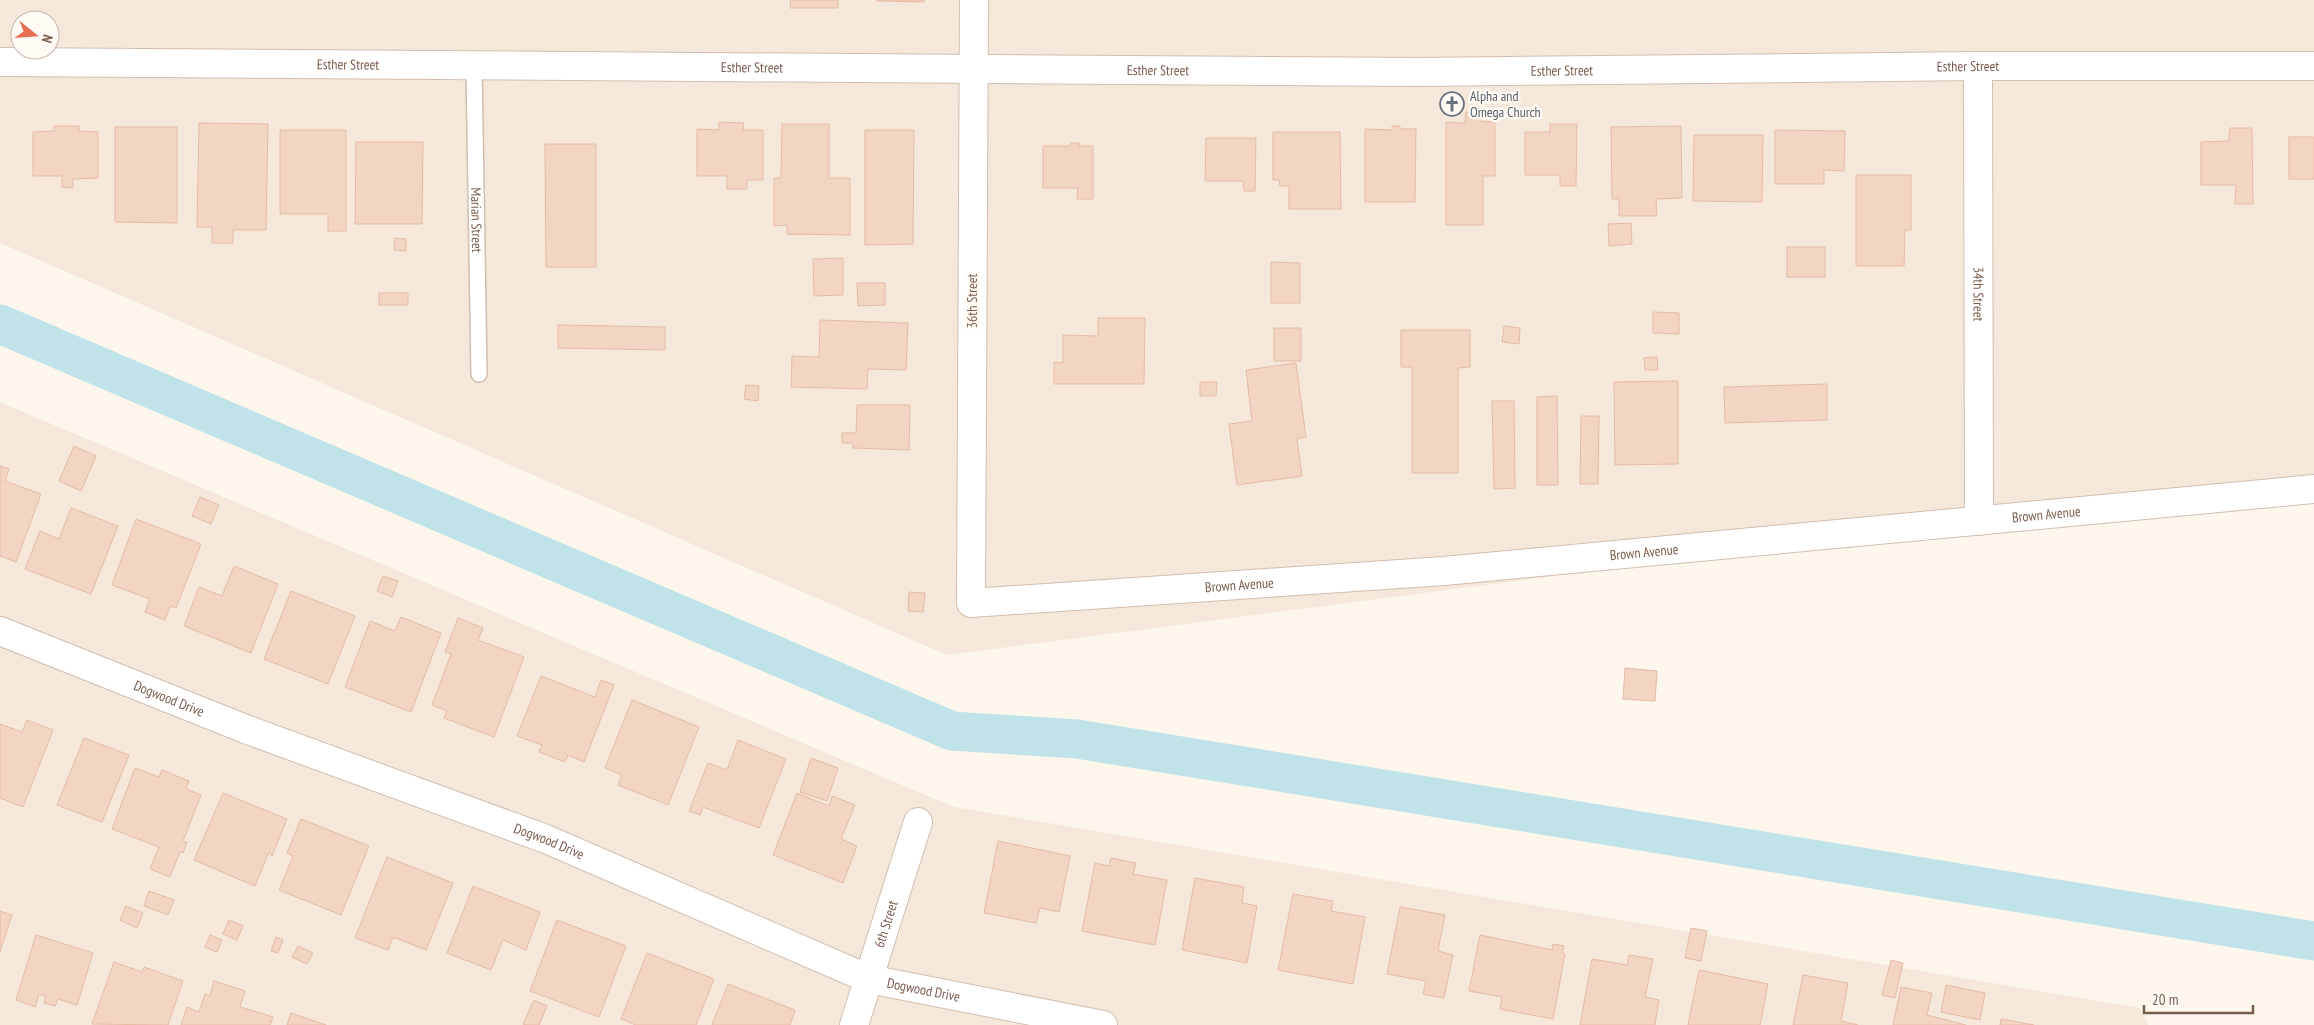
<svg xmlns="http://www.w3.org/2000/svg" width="2314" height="1025" viewBox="0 0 2314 1025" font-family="'PT Sans Narrow',sans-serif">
	<rect width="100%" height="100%" fill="#fdf6ec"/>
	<!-- residential -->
	<g fill="#f5e8da" fill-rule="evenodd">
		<path d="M0 0H2314V497L1979 521 947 655 0 243ZM20 20H50V50H20Z"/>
		<polygon points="0,402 954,807 2140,1008 2148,1025 0,1025"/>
	</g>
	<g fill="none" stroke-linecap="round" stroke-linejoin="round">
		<!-- canal -->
		<polyline stroke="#bfe3e8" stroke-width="39" points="0,324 952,731 1077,739 2314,941"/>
	</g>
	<!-- building -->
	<g fill="#f3d5c3" stroke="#e6bba3">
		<polygon points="791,0 838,0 838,8 790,8"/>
		<polygon points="877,0 924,0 924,2 877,1"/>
		<polygon points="1466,112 1480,112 1480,121 1495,122 1495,176 1483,176 1483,225 1446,225 1446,122 1465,123"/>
		<polygon points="719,122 744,123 743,130 763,130 763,180 747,180 747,189 727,189 727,176 697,176 697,129 719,130"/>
		<polygon points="199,123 268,124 266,230 233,230 233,243 212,243 212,227 197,227"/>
		<polygon points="782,124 829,124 829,178 850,178 850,235 787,234 787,225 774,226 774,178 781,178"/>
		<polygon points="1550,124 1577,124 1576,186 1560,186 1560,175 1525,175 1525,132 1550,132"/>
		<polygon points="54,126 79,126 79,131 98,132 98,178 73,179 73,188 62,187 62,176 33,176 33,132 54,131"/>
		<polygon points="1392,126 1400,126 1400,129 1416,129 1415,202 1365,202 1365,129 1392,130"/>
		<polygon points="1681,126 1682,198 1656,199 1657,216 1619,216 1619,199 1612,199 1611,127"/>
		<polygon points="115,127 177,127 177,223 115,222"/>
		<polygon points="2230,128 2252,128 2253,204 2235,204 2236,185 2201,185 2201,142 2229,141"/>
		<polygon points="280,130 346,130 346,231 328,231 328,214 280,214"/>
		<polygon points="865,130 914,130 913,244 865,245"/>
		<polygon points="1775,130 1845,131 1844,171 1824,170 1824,184 1775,184"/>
		<polygon points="1273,132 1340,132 1341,209 1289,209 1289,186 1280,186 1279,180 1273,180"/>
		<polygon points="1694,135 1763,135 1762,202 1693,201"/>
		<rect x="2289" y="137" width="25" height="42"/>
		<polygon points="1206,138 1256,138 1255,191 1244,191 1243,181 1205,181"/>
		<polygon points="356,142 423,142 422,224 355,224"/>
		<polygon points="1071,143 1079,143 1079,146 1093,146 1093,199 1077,199 1078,188 1043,188 1043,146 1070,146"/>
		<polygon points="545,144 596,144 596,267 546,267"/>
		<polygon points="1856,175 1911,175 1911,230 1905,230 1904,266 1856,266"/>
		<polygon points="1631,223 1632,244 1609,246 1608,224"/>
		<polygon points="395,238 406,239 406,251 394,250"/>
		<rect x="1787" y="247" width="38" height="30"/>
		<polygon points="843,258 843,295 814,296 813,259"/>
		<polygon points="1271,262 1300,263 1300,303 1271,303"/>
		<polygon points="857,283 885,283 885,305 858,306"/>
		<rect x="379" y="293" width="29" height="12"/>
		<polygon points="1653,312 1679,313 1679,334 1653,333"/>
		<polygon points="1098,318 1145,318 1144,384 1054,384 1054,362 1063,363 1063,335 1098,336"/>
		<polygon points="820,320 908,323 906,370 868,369 867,389 791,387 792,356 819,357"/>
		<polygon points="558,325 665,327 665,350 558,348"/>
		<polygon points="1504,326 1520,328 1519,344 1502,342"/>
		<rect x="1274" y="328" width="27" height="33"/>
		<polygon points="1401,330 1470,330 1470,367 1458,368 1458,473 1412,473 1412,367 1401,367"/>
		<polygon points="1657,357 1658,370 1645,370 1644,358"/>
		<polygon points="1296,363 1306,437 1297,439 1302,476 1237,485 1229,424 1252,421 1246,370"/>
		<polygon points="1678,381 1678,464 1615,465 1614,382"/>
		<polygon points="1200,382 1217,382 1216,396 1200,396"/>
		<polygon points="1827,384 1827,420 1725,423 1724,387"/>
		<polygon points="746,385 759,386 758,401 744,399"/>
		<polygon points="1557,396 1558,485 1537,485 1537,397"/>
		<polygon points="1492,401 1514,401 1515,488 1494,489"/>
		<polygon points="857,405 910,405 909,450 853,448 853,443 842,443 842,433 856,433"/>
		<polygon points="1581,416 1599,416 1598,484 1580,484"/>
		<polygon points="74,446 96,456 81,491 59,481"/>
		<polygon points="0,466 9,469 5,481 41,494 16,562 0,556"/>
		<polygon points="200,497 219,505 211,524 192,516"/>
		<polygon points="71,508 118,526 91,594 25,569 40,531 59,539"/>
		<polygon points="136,519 201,544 176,608 170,606 165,620 145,612 150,599 112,585"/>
		<polygon points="234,566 278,584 251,653 184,626 199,587 222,596"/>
		<polygon points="383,576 398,581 392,597 377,591"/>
		<polygon points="291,591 355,616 328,684 264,659"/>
		<polygon points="909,592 925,593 923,612 908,611"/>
		<polygon points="401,617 441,633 411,712 345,687 370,621 395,631"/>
		<polygon points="458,618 483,628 478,640 524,657 494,737 444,718 447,711 432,705 451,654 445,652"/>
		<polygon points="1625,668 1657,671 1655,701 1623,699"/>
		<polygon points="541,676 595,697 601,680 614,685 584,762 568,755 565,762 539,752 542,745 517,736"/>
		<polygon points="632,700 699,727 668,805 618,785 622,775 605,768"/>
		<polygon points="27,720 53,730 23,807 0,798 0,724 22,732"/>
		<polygon points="84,738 129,755 102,822 57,805"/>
		<polygon points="738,740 786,759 759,828 703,807 700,815 689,811 708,763 727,770"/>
		<polygon points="811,758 838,768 827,801 800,792"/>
		<polygon points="135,768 159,777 162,770 189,781 186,789 201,795 183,841 187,842 183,853 180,852 170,877 150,869 159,847 112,829"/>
		<polygon points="223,793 287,819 272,856 269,852 255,886 194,860"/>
		<polygon points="797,793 829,806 832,796 855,805 841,839 857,846 843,883 773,855"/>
		<polygon points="301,819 369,846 341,915 279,890 293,856 287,853"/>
		<polygon points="998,841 1070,856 1059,912 1040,908 1036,923 984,913"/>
		<polygon points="387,857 453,883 426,950 393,937 388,950 355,938"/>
		<polygon points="1111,858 1136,863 1133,874 1167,880 1155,945 1082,931 1095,863 1109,866"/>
		<polygon points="1195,878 1244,887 1242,903 1257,906 1247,963 1182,950"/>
		<polygon points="473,886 540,912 526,950 503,940 491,970 447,953"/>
		<polygon points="149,891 174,900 168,915 144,906"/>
		<polygon points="1293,894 1333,901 1331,911 1365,917 1353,984 1278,970"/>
		<polygon points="126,906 143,913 137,928 120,920"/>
		<polygon points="1400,907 1445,915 1438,951 1453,955 1444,998 1423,994 1426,981 1387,974"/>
		<polygon points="0,911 12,915 0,952"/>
		<polygon points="229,920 243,926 237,940 223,934"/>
		<polygon points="557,920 626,946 599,1017 530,991"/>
		<polygon points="1691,928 1707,931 1701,961 1685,958"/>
		<polygon points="36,935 93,953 77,1005 58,999 55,1006 44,1003 46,996 39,994 35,1007 16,1000"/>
		<polygon points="210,935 222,940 217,952 205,947"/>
		<polygon points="1480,935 1552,950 1553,944 1564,946 1562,953 1565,954 1553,1019 1500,1009 1502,997 1469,991"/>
		<polygon points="276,937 283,940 278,953 271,951"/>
		<polygon points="298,946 313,953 307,964 292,957"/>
		<polygon points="647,953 714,979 696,1025 636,1025 621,1019"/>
		<polygon points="1629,955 1653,959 1645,997 1659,1000 1655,1025 1580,1025 1592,959 1627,965"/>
		<polygon points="1891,960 1903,963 1895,998 1882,995"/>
		<polygon points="114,962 142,972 144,967 183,981 168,1025 92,1024"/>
		<polygon points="1699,970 1768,984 1760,1025 1688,1025"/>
		<polygon points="1803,975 1848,983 1841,1021 1858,1025 1793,1025"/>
		<polygon points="214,981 245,991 240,1007 273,1017 270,1025 181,1025 187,1007 199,1012 205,994 210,996"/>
		<polygon points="728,984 795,1010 790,1025 712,1025"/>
		<polygon points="1946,985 1985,993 1980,1020 1941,1012"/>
		<polygon points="1901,987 1932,993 1927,1015 1966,1025 1893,1025"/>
		<polygon points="534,1000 547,1006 539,1025 526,1025 523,1024"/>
		<polygon points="291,1013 326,1025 287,1025"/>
		<polygon points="2001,1019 2034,1025 2000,1025"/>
	</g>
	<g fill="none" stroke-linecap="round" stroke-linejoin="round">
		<!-- service casing -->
		<g stroke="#d1beb0" stroke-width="18">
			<g id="service">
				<path id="s1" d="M474 66 479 374"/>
			</g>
		</g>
		<!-- minor casing -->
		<g stroke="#d1beb0" stroke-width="30">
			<g id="minor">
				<path id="s2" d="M974 0 971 603 1444 571 2314 489"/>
				<path id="s3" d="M0 62 1419 72 1978 66H2314"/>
				<path id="s4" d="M1978 66 1979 521"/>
				<path id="s5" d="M0 631 248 730 546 839 869 979 1103 1025"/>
				<path id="s6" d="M854 1025 918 822"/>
			</g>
		</g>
		<!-- service -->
		<use href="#service" stroke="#fff" stroke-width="15"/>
		<!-- minor -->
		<use href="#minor" stroke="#fff" stroke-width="28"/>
	</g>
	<!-- icons -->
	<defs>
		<g id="church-ring" transform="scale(1.25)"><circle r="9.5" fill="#fffaf3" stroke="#6b7280" stroke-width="1.5"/><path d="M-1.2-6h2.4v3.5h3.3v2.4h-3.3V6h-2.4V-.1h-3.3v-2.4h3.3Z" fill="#6b7280"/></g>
	</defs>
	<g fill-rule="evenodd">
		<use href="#church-ring" x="1452" y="104"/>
	</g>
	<g text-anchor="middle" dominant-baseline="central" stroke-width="5" stroke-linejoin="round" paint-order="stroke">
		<!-- street labels -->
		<g font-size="14" fill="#7a5c4d" stroke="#fffaf3">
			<text stroke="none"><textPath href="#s3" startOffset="348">Esther Street</textPath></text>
			<text stroke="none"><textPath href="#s3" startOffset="1968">Esther Street</textPath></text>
			<text stroke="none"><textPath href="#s3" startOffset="752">Esther Street</textPath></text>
			<text stroke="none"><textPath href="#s3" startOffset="1158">Esther Street</textPath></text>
			<text stroke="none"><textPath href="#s3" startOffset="1562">Esther Street</textPath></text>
			<text stroke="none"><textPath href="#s1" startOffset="154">Marian Street</textPath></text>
			<text stroke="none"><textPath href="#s4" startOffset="228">34th Street</textPath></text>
			<text transform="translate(972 301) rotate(-90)">36th Street</text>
			<text stroke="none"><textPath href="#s2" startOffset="1682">Brown Avenue</textPath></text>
			<text stroke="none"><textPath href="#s2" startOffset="1278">Brown Avenue</textPath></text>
			<text stroke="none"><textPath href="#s2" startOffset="872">Brown Avenue</textPath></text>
			<text stroke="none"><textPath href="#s5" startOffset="182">Dogwood Drive</textPath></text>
			<text stroke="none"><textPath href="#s5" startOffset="588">Dogwood Drive</textPath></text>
			<text stroke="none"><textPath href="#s6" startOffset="106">6th Street</textPath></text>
			<text stroke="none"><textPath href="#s5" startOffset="992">Dogwood Drive</textPath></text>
		</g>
		<!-- worship labels -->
		<g font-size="14" fill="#5b616d" stroke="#fffaf3" text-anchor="start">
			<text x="1470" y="96">Alpha and<tspan x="1470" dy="16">Omega Church</tspan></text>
		</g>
	</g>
	<!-- north arrow -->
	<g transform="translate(35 35) rotate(107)"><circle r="24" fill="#fffaf3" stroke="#cabbb1"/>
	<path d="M0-4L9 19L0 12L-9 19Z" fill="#e76f51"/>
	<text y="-8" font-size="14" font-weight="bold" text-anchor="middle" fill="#7a5c4d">N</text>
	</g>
	<!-- scale -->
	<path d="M2144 1005v8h109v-8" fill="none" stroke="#7a5c4d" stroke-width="2.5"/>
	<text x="2152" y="1005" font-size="15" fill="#7a5c4d" stroke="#fffaf3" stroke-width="4" paint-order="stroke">20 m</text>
</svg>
